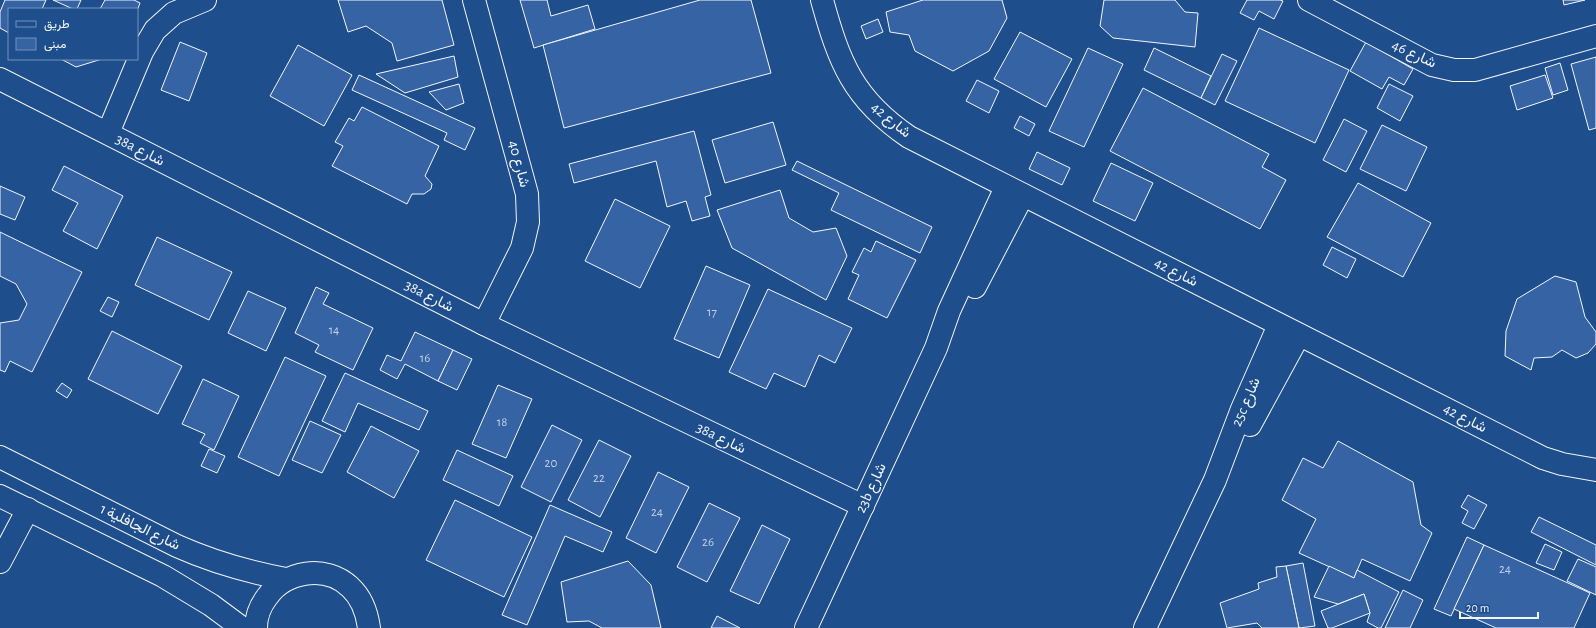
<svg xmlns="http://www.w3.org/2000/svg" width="1596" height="628" viewBox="0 0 1596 628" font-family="'Alegreya Sans',Vazirmatn,sans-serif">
	<rect width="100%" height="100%" fill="#1f4e8c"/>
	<!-- building -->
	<g fill="#3563a3" stroke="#f2f6ff">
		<polygon points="5,0 46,0 42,9 9,9 9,33 0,28 0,12"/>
		<polygon points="53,0 81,0 77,9 73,9"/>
		<polygon points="105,0 134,0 140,3 137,11 137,9 100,9"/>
		<polygon points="338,0 442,0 454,45 397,61 392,43 366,26 348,32"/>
		<polygon points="520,0 547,0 551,16 588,5 595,29 534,48"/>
		<polygon points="700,0 751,0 771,73 564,128 543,45"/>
		<polygon points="923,0 1002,0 1007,18 989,51 953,71 915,51 909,35 890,32 886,12"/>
		<polygon points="1104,0 1175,0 1185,12 1198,13 1195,47 1113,38 1100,26"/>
		<polygon points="1247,0 1280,0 1283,1 1274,19 1259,11 1254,20 1240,13"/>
		<polygon points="1563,0 1585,0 1564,5"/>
		<polygon points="878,19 883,32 866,39 861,26"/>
		<polygon points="1259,28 1349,70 1315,143 1225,101"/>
		<polygon points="1020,32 1072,59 1046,107 994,79"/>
		<polygon points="180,42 207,53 189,101 161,90"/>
		<polygon points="1366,42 1413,69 1404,85 1389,77 1382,89 1350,71"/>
		<polygon points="298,45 352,75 324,126 270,96"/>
		<polygon points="1088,48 1123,64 1084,147 1049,131"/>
		<polygon points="1154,48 1211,76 1201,98 1144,70"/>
		<polygon points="1222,54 1237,61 1215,105 1201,98"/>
		<polygon points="454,56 458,77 405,93 376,74"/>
		<polygon points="1596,57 1596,128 1589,130 1571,64"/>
		<polygon points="61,59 102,59 76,67"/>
		<polygon points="1560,63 1568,90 1553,95 1545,68"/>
		<polygon points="359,75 475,128 465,150 444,140 447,133 352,90"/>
		<polygon points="1545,75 1553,98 1517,110 1510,86"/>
		<polygon points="977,80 999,91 989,113 966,101"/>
		<polygon points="459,84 464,103 446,110 429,92"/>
		<polygon points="1389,84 1413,96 1400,121 1377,108"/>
		<polygon points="1143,88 1269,154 1262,167 1286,180 1260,229 1110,151"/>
		<polygon points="362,107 439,146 425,176 432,184 431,189 424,194 412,194 407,204 332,166 343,146 335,142 349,118 354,121"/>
		<polygon points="1020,116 1035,124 1029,136 1014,128"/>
		<polygon points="1344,119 1367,131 1346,172 1323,160"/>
		<polygon points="773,122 786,165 725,183 712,140"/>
		<polygon points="1382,125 1427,147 1406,191 1360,169"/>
		<polygon points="694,131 711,195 705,197 710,216 692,221 686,201 667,207 656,161 574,183 569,164"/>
		<polygon points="1037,152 1070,168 1062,185 1029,169"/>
		<polygon points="797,161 932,227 920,253 831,210 839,193 792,170"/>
		<polygon points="1111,163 1153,183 1135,221 1093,201"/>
		<polygon points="64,166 123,196 97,249 63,231 78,203 52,190"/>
		<polygon points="1358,183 1431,223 1403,277 1327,237"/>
		<polygon points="0,186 25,197 15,220 0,214"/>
		<polygon points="780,190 789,218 813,232 836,228 847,256 826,300 732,248 717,210"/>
		<polygon points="615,199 670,226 640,288 585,261"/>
		<polygon points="0,232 82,272 32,372 10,361 5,372 0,370 0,323 19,320 27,304 16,284 0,276"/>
		<polygon points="157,237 232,272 209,320 135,285"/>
		<polygon points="876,241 916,260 887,318 848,299 859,275 852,272 864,248 871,252"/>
		<polygon points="1332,247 1356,259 1347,278 1323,265"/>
		<polygon points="706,266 750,285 719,358 674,339"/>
		<polygon points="1555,276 1576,282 1585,317 1596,332 1596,344 1588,353 1576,358 1562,350 1552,357 1534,358 1531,370 1505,356 1506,331 1517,299"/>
		<polygon points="316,287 329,293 323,304 373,328 353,370 315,352 319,345 295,333"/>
		<polygon points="768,289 852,328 835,363 819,355 805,387 774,373 766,389 729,372"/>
		<polygon points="248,291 286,308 266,351 228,333"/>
		<polygon points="108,297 119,302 112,317 100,311"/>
		<polygon points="112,331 182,366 158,414 88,379"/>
		<polygon points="415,332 453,350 438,381 405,364 397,379 380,370 387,355 401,361"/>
		<polygon points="453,350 472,359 457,390 438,381"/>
		<polygon points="285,357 326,376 279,476 238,457"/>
		<polygon points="345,373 428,411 419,430 358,403 345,432 322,421"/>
		<polygon points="203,379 239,396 214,450 200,443 205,434 182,424"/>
		<polygon points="62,383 72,390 67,398 56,391"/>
		<polygon points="498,385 532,399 506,458 472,444"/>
		<polygon points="310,421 341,435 322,473 292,460"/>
		<polygon points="552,425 582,440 551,502 521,487"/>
		<polygon points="371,426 419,451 394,498 347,472"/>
		<polygon points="599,440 631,456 600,517 568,500"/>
		<polygon points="1338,441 1413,482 1421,525 1432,533 1410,581 1362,559 1354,578 1299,553 1316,519 1282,500 1303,458 1323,468"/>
		<polygon points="209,449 225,456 217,473 201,466"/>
		<polygon points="457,450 513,476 499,506 443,480"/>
		<polygon points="658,472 689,487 656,553 626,538"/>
		<polygon points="1468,495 1487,505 1474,529 1462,523 1468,511 1461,507"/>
		<polygon points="455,500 532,537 504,597 426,560"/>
		<polygon points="709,503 740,518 707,582 677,567"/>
		<polygon points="550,505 612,532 603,552 565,536 527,625 502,615"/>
		<polygon points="1539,517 1596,545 1596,565 1531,532"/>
		<polygon points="762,525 790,539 759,604 730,591"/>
		<polygon points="1467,537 1484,545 1451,616 1434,609"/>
		<polygon points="1545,544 1562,552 1554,570 1536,563"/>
		<polygon points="1484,545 1590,593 1574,628 1496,628 1454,609"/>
		<polygon points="1578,559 1596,567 1596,595 1567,581"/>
		<polygon points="628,561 651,585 661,628 602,628 589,621 567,622 561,582"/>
		<polygon points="1303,563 1315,626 1299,628 1286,566"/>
		<polygon points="1286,566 1299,628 1262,628 1257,623 1227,628 1220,603 1259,589 1258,583 1277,577 1276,567"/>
		<polygon points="1329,566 1354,578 1357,570 1399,592 1381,628 1378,628 1367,622 1370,613 1364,594 1338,604 1314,597"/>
		<polygon points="1403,590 1423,600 1410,628 1385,628"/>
		<polygon points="1364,594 1370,613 1332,628 1328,628 1321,611"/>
		<polygon points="717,616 740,628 711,628"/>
	</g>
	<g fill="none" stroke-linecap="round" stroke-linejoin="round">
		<!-- minor casing -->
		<g stroke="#f2f6ff" stroke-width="24">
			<g id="minor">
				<polyline points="474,0 527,194 528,222 522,248 484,324"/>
				<path d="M822 0C839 62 853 99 909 137L1543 458 1562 464 1596 470"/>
				<polyline points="1309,0 1432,65 1454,70 1475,70 1596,36"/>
				<polyline points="0,79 484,324 863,506"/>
				<polyline points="108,133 142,52 155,30 174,13 205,0"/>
				<polyline points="975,287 1023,195"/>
				<polyline points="1250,425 1299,335"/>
				<path d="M0 457 177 546C213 562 248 572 286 579"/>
				<polyline points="0,496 163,576 211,605 242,628"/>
				<polyline points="0,562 28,509"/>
				<path d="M256 628C256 617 260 606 267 597 285 571 326 564 350 587 362 598 367 613 369 628"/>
				<polyline points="806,628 936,348 949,311 1006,187"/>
				<polyline points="1145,628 1215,480 1242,409 1279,325"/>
			</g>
		</g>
		<!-- minor -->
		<use href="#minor" stroke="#1f4e8c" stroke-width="22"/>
	</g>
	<g text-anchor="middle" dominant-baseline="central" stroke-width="3" stroke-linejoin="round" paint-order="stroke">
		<!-- number labels -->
		<g font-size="13" fill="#c3d1e8">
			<text x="712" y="312">17</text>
			<text x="334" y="330">14</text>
			<text x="425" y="358">16</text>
			<text x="502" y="422">18</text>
			<text x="551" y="463">20</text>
			<text x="599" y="478">22</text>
			<text x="657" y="512">24</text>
			<text x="708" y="542">26</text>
			<text x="1505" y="569">24</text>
		</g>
		<!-- street labels -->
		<g font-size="15" fill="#f2f6ff" stroke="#1f4e8c">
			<text transform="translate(1414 54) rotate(25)">شارع 46</text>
			<text transform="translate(891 120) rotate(39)">شارع 42</text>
			<text transform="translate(140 150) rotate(27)">38a شارع</text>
			<text transform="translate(519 164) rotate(75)">شارع 40</text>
			<text transform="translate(1176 272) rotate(27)">شارع 42</text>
			<text transform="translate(429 296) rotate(27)">38a شارع</text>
			<text transform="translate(1246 402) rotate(-67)">25c شارع</text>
			<text transform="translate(1465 418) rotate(27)">شارع 42</text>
			<text transform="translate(721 438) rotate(26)">38a شارع</text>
			<text transform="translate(871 488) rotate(-65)">23b شارع</text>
			<text transform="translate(140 527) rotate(26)">شارع الجافلية 1</text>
		</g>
	</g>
	<!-- legend -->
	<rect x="8" y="8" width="130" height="52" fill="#1f4e8c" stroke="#7391ba"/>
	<rect x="16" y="21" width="20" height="6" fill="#1f4e8c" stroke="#7391ba"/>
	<text x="44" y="28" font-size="12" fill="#f2f6ff">طريق</text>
	<rect x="16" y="38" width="20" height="12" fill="#3563a3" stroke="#7391ba"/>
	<text x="44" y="48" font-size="12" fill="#f2f6ff">مبنى</text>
	<!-- scale -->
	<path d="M1460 612v6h78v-6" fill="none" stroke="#f2f6ff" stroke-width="2"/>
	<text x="1466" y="612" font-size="12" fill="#f2f6ff" stroke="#1f4e8c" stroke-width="3" paint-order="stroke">20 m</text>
</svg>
